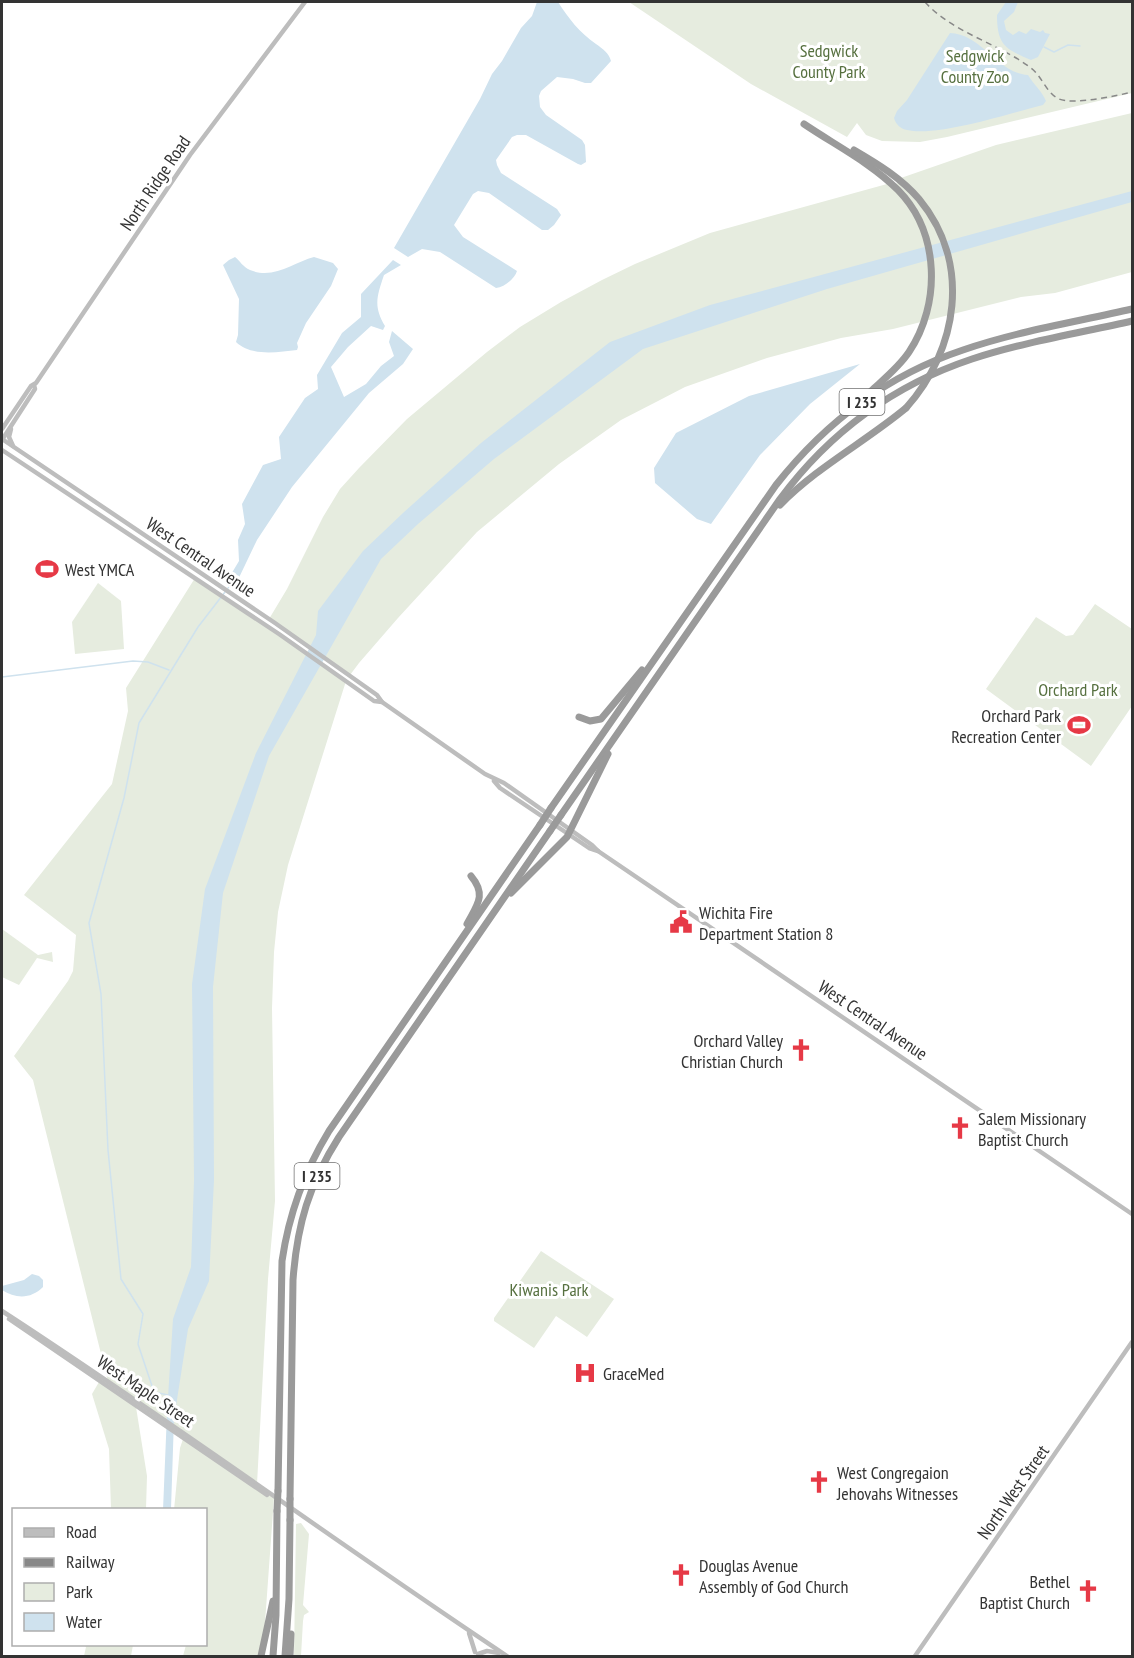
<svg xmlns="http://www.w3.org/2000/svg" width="1134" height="1658" viewBox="0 0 1134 1658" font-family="'PT Sans Narrow',sans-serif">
	<rect width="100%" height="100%" fill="#fff"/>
	<!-- green -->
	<g fill="#e6ecdf">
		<polygon points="629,2 1132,2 1132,93 947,137 920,142 882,141 866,135 857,123 847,137 751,84"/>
		<polygon points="1132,113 1132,272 1055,293 1021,297 893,329 841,338 767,358 685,387 658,401 621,420 559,464 477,532 398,618 359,663 350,675 269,619 287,589 323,517 340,489 359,468 407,419 487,352 520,327 561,302 602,280 635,264 710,233 887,184 902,183 898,179 996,145"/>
		<polygon points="195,578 346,681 288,865 278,912 274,952 272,1008 275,1201 268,1279 257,1484 108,1382 33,1080 14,1056 68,981 73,971 76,935 24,895 112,784 128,711 126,688"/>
		<polygon points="98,583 121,601 124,649 75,654 72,622"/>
		<polygon points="1095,604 1132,629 1132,706 1091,766 986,689 1036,617 1066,636 1073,635"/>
		<polygon points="2,929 38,955 52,952 53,962 37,958 19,985 2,977"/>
		<polygon points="541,1251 614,1299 587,1337 556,1316 534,1348 494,1321 494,1318"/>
		<polygon points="99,1382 136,1407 147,1476 146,1509 111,1509 109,1449 92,1394"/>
		<polygon points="183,1439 274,1498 263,1650 260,1656 183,1656 186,1645 206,1644 206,1510 174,1510 180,1448"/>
		<polygon points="301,1523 309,1534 303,1605 309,1612 304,1615 303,1621 301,1656 294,1656 296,1524"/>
		<polygon points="84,1645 133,1645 131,1656 84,1656 86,1647"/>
	</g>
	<!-- water -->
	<g fill="#cfe2ee">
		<path d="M537 2H558C569 19 579 32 596 44 603 49 609 53 611 61L591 83H585L573 79 557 77 541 91 539 96 540 107 546 115 582 140 585 145 586 162 581 165 578 164 526 135H517L512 137 496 160 497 165 501 173 557 209 561 215 554 225 548 230H542L489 193 478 191 473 194 454 225 463 237 517 271C515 278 505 287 496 288L440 252 422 249 408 257 394 248 480 99 492 74 502 61 521 28 532 16Z"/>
		<path d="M1006 2H1018L1014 12 1004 21 1006 30 1013 35 1019 31 1026 34 1031 29 1040 32 1043 30 1045 33 1050 34 1038 57 1031 60C1006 49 997 46 997 15Z"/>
		<path d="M950 33C982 34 997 73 1028 75 1034 85 1042 91 1046 101L1043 105C1010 113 938 137 907 130 901 129 896 125 894 118L897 111 907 100Z"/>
		<polygon points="1132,191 1132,202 827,289 643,349 494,459 418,524 381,559 269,756 223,893 213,987 214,1180 209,1281 188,1329 174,1419 171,1509 163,1510 167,1413 173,1319 191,1267 194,1180 192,984 205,889 256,753 316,635 318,611 363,551 403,513 481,443 610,342 710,305"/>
		<path d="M235 257C240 261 243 267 250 270 274 280 294 262 314 257L333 263 338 269 331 286 306 323 297 343 298 347 297 350C278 352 252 357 236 342L238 335 239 299 223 265 229 260Z"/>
		<path d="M393 260 401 265 384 275C377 296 373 306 385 326L383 330 371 326 348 347 331 367 344 397 366 384 381 366 394 356 389 342 392 331 413 349 403 364 369 393 292 487 257 540 235 586 227 581 239 561 238 540 245 524 242 504 263 465 281 459 279 437 305 398 318 389 317 375 342 333 361 317V294Z"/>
		<polygon points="860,364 810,404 760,455 711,524 697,519 655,483 654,468 676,433 749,396"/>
		<path d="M32 1274 39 1276 43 1280V1287C31 1299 16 1299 2 1290V1286L24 1280Z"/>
	</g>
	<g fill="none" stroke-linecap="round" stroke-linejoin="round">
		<!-- stream -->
		<g stroke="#cfe2ee" stroke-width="1.5">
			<polyline points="1044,47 1054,52 1068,45 1080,46"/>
			<polyline points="228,588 232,584"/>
			<polyline points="2,677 133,661 148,662 169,670"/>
			<polyline points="168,1395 154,1392 138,1344 143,1314 121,1279 108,1150 101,994 89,923 124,798 139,723 198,627 225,592"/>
		</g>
		<!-- secondary -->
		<g stroke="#bdbdbd" stroke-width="4.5">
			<polyline points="2,429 31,386 36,383 190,155 305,2"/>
			<polyline points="11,429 9,437 13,446"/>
			<polyline points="2,439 275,623 377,695 382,702 485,774 504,783 592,845 598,851 1132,1214"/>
			<polyline points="2,440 35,389 34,385"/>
			<polyline points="2,450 279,634 374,701 382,702"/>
			<polyline points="494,781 500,788 589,848 598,851"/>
			<path d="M2 1311C173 1422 337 1543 507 1656"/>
			<polyline points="9,1319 267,1495"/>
			<polyline points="469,1633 475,1652"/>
			<polyline points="478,1654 487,1651 499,1653"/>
			<polyline points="915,1656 1132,1342"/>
		</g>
		<!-- motorway -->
		<g stroke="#9a9a9a" stroke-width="7">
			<path d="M804 124C835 145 871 163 898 190 940 233 941 304 909 352 899 367 884 379 871 391"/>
			<path d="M780 505C817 467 865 442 906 408"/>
			<polyline points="579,717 590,721 601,719 642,670"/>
			<path d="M551 808 776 485C825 423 888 375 963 350 1018 331 1076 322 1132 309"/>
			<path d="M561 815 780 499C829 433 894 385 972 359 1024 342 1079 333 1132 321"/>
			<polyline points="511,893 567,837 608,754"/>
			<path d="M467 924C477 905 487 895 471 876"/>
			<path d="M278 1491 282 1261C289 1213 304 1172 329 1131L540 825"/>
			<path d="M290 1499 293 1280C297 1225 309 1184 339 1137L550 831"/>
			<polyline points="261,1656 273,1601"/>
			<polyline points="273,1656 276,1615 277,1511"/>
			<polyline points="285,1656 289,1599 290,1520"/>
			<polyline points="290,1656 291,1634"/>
		</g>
		<!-- rail -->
		<path stroke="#888" stroke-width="1.5" stroke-dasharray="6 4.5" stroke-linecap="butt" d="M925 2C953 33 998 43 1031 68 1042 76 1046 93 1059 99 1074 105 1116 96 1132 92"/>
		<!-- motorway-bridge -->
		<g stroke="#9a9a9a" stroke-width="7">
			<path d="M854 150C878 164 901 178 919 199 972 263 958 350 906 408"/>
			<polyline points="540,825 551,808"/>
			<polyline points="550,831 561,815"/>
			<polyline points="277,1511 278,1491"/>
			<polyline points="290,1520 290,1499"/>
		</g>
	</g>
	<!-- icons -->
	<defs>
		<g id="stadium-bare" transform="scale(1.8)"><path d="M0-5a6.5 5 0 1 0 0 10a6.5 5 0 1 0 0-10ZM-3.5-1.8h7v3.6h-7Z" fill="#e63946" stroke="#fff" stroke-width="2.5" paint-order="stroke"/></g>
		<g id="civic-bare" transform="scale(1.8)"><path d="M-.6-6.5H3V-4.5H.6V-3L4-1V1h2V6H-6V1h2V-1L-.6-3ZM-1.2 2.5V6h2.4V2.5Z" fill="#e63946" stroke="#fff" stroke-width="2.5" paint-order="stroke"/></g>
		<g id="church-bare" transform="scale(1.8)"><path d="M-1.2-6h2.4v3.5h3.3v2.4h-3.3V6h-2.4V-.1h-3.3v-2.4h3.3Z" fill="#e63946" stroke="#fff" stroke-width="2.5" paint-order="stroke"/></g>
		<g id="hospital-bare" transform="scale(1.8)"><path d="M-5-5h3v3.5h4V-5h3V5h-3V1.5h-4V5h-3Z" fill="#e63946" stroke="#fff" stroke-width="2.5" paint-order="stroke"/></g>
	</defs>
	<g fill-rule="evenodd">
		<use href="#stadium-bare" x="47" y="569"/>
		<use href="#stadium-bare" x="1079" y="725"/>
		<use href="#civic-bare" x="681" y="922"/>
		<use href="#church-bare" x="801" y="1050"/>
		<use href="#church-bare" x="960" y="1128"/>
		<use href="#hospital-bare" x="585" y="1373"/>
		<use href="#church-bare" x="819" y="1482"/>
		<use href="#church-bare" x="681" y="1575"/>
		<use href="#church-bare" x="1088" y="1591"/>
	</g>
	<g text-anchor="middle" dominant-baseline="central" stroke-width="6" stroke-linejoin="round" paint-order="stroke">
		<!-- shield labels -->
		<g fill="#fff" stroke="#707070" stroke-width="1.5">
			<rect x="839.5" y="389" width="45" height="26" rx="4.5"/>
			<rect x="294.5" y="1163" width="45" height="26" rx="4.5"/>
		</g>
		<g font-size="16" font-weight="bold" fill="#333">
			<text x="862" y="402">I 235</text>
			<text x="317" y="1176">I 235</text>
		</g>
		<!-- park labels -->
		<g font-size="18" fill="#56703f" stroke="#fff">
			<text x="829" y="50">Sedgwick<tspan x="829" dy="21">County Park</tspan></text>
			<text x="975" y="55">Sedgwick<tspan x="975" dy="21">County Zoo</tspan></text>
			<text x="1078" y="689">Orchard Park</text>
			<text x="549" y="1289">Kiwanis Park</text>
		</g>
		<!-- street labels -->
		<g font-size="18" fill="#333" stroke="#fff">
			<text transform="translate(155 183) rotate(-56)">North Ridge Road</text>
			<text transform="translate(201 557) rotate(34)">West Central Avenue</text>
			<text transform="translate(873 1020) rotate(34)">West Central Avenue</text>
			<text transform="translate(146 1391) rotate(34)">West Maple Street</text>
			<text transform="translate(1013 1492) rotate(-55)">North West Street</text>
		</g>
		<!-- poi labels -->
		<g font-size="18" fill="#333" stroke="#fff" text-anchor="start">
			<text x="65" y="569">West YMCA</text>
			<text x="1061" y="715" text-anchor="end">Orchard Park<tspan x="1061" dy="21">Recreation Center</tspan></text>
			<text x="699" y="912">Wichita Fire<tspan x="699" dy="21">Department Station 8</tspan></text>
			<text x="783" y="1040" text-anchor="end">Orchard Valley<tspan x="783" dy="21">Christian Church</tspan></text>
			<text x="978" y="1118">Salem Missionary<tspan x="978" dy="21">Baptist Church</tspan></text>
			<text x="603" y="1373">GraceMed</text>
			<text x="837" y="1472">West Congregaion<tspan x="837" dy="21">Jehovahs Witnesses</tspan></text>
			<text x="699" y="1565">Douglas Avenue<tspan x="699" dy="21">Assembly of God Church</tspan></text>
			<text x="1070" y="1581" text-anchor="end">Bethel<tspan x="1070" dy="21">Baptist Church</tspan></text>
		</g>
	</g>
	<!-- border -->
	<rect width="1134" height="1658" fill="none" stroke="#333333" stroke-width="6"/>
	<!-- legend -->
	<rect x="12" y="1508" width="195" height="138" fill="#ffffff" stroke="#adadad" stroke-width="1.5"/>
	<rect x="24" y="1528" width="30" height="9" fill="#bdbdbd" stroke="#adadad" stroke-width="1.5"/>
	<text x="66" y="1538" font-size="18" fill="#333333">Road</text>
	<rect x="24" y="1558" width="30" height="9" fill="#888888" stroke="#adadad" stroke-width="1.5"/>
	<text x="66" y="1568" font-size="18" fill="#333333">Railway</text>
	<rect x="24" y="1583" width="30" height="18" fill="#e6ecdf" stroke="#adadad" stroke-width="1.5"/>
	<text x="66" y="1598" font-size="18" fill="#333333">Park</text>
	<rect x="24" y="1613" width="30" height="18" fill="#cfe2ee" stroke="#adadad" stroke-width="1.5"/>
	<text x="66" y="1628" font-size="18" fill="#333333">Water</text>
</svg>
